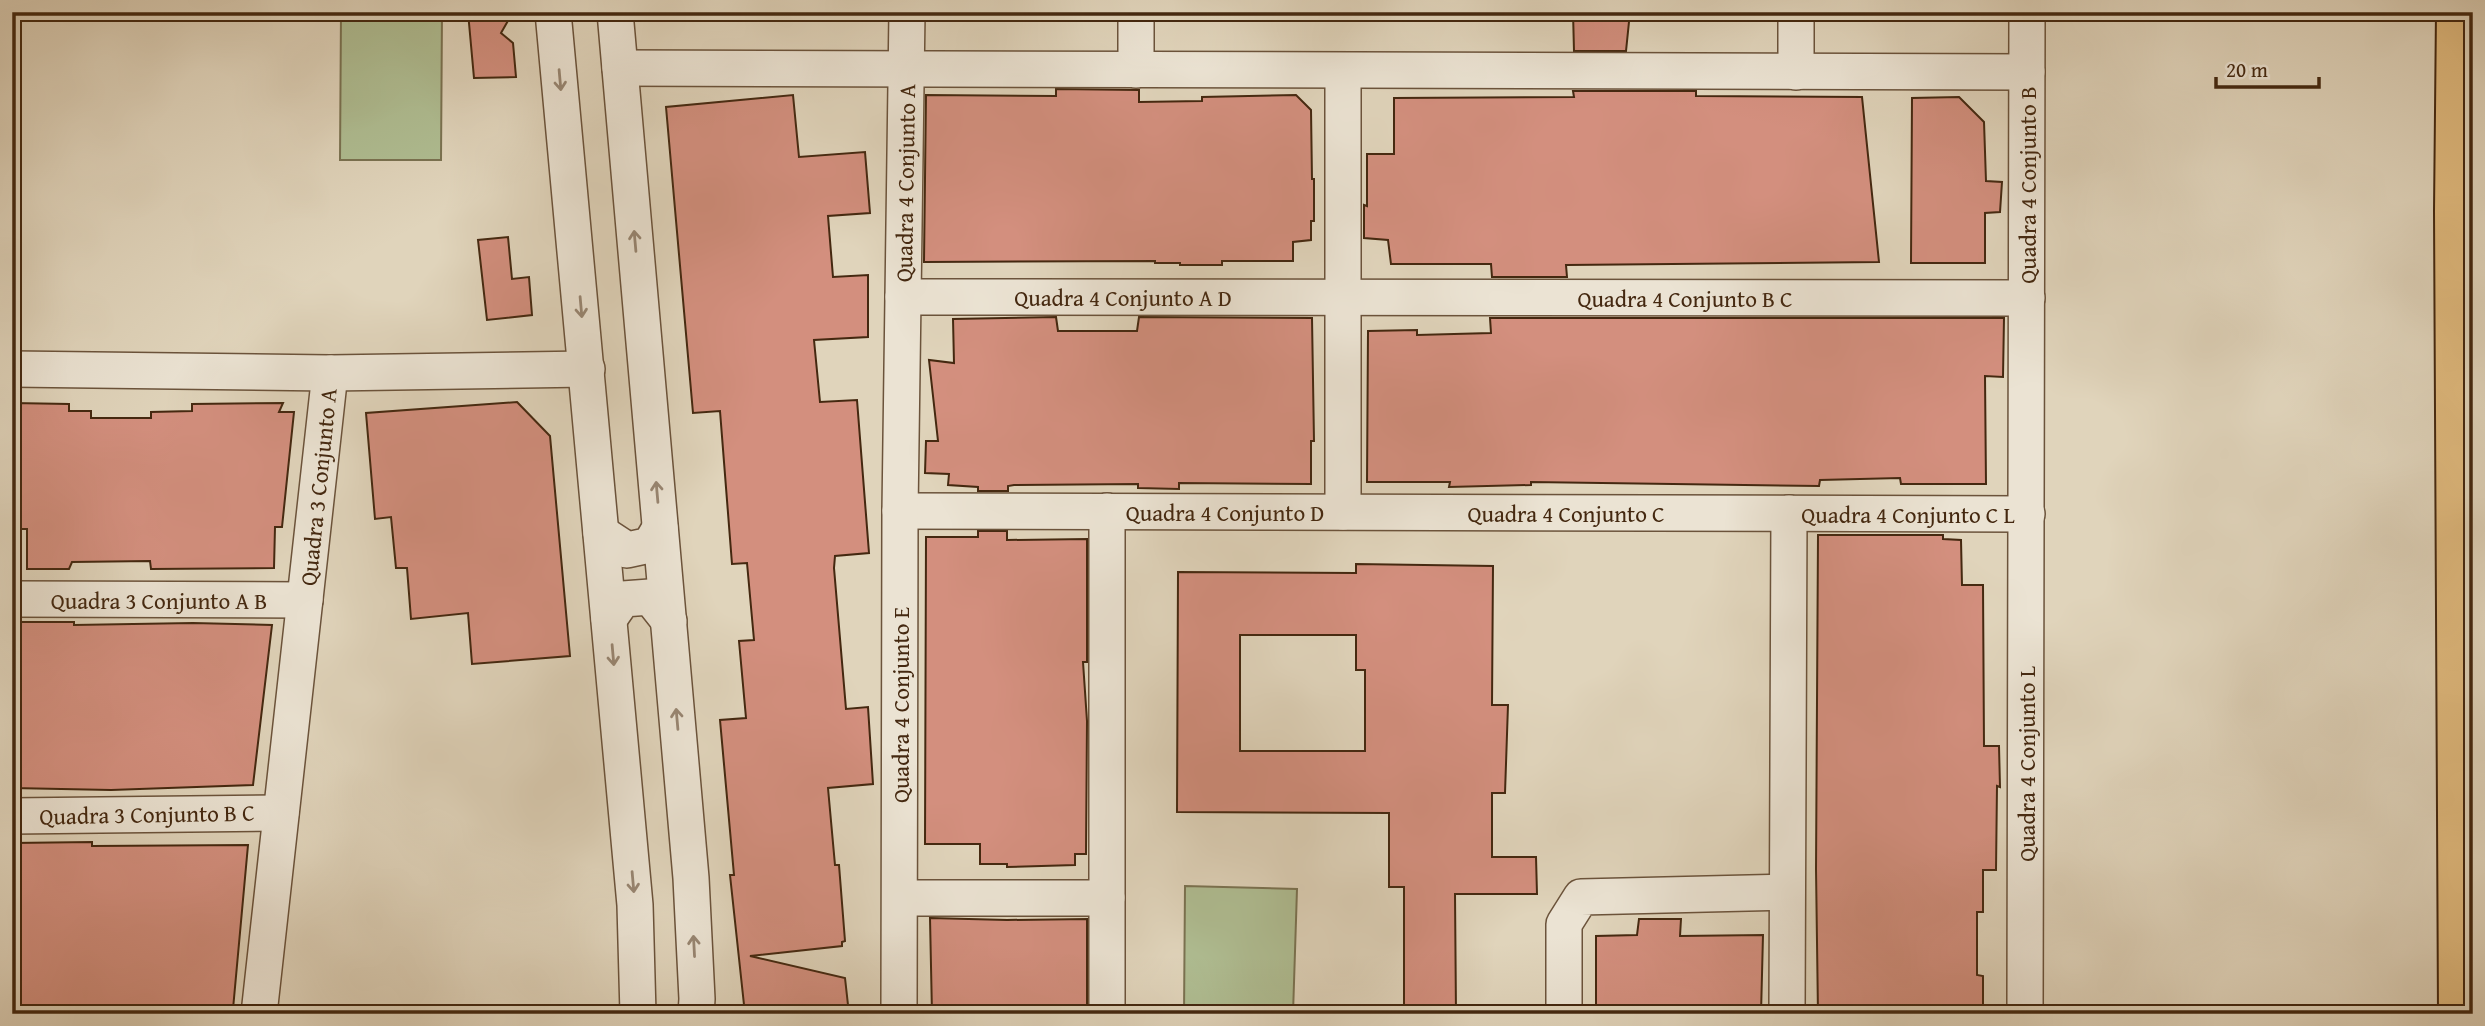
<svg xmlns="http://www.w3.org/2000/svg" width="2485" height="1026" viewBox="0 0 2485 1026" font-family="'Gentium Book Plus',serif">
	<rect width="100%" height="100%" fill="#e0d4bb"/>
	<filter id="stains"><feTurbulence type="fractalNoise" baseFrequency=".00286" numOctaves="4"/><feColorMatrix values="0 0 0 0 .2 0 0 0 0 .09 0 0 0 0 .02 0 0 0 .5 -.17"/></filter>
	<radialGradient id="worn" r=".72"><stop offset=".6" stop-color="#630" stop-opacity="0"/><stop offset="1" stop-color="#630" stop-opacity=".3"/></radialGradient>
	<!-- grass -->
	<g fill="#afbd92" stroke="#7a7251" stroke-width="2">
		<polygon points="341,12 442,12 441,160 340,160"/>
		<polygon points="1185,886 1297,889 1293,1014 1184,1014"/>
	</g>
	<!-- building -->
	<g fill="#d38f7e" stroke="#442810" stroke-width="2" fill-rule="evenodd">
		<polygon points="468,12 513,12 501,33 513,43 516,77 474,78"/>
		<polygon points="1573,12 1630,12 1626,51 1574,51"/>
		<polygon points="1056,89 1139,90 1139,102 1202,101 1202,97 1296,95 1311,110 1312,179 1314,179 1314,221 1311,221 1311,240 1293,242 1293,261 1222,261 1222,265 1180,265 1180,263 1155,263 1155,261 924,262 926,95 1056,96"/>
		<polygon points="1573,91 1696,91 1696,96 1862,97 1879,262 1566,265 1567,277 1492,277 1491,264 1391,264 1388,240 1364,238 1364,205 1367,206 1367,154 1394,154 1394,98 1574,97"/>
		<polygon points="793,95 799,157 865,152 870,213 828,216 833,277 868,275 868,337 814,340 820,402 857,400 869,553 835,556 834,568 846,709 868,707 873,784 828,788 835,865 839,865 845,941 842,942 842,946 750,956 845,978 849,1014 745,1014 730,875 734,875 720,720 746,718 739,641 754,640 747,563 732,564 720,411 693,413 666,107"/>
		<polygon points="1959,97 1984,122 1986,181 2002,182 2000,212 1985,213 1985,263 1911,263 1912,98"/>
		<polygon points="508,237 512,279 529,277 532,315 487,320 478,240"/>
		<polygon points="1056,317 1058,331 1137,331 1139,317 1312,318 1314,441 1311,441 1311,484 1179,483 1179,489 1138,488 1138,484 1014,485 1008,486 1008,491 978,491 978,487 948,485 949,474 925,473 926,441 938,441 929,360 954,363 953,319"/>
		<polygon points="1490,318 2004,318 2003,377 1985,376 1986,484 1901,484 1900,478 1820,480 1819,486 1531,482 1531,485 1449,487 1450,482 1367,482 1368,331 1417,330 1417,335 1491,333"/>
		<polygon points="517,402 550,436 570,656 472,664 468,613 411,619 407,568 396,568 391,517 375,519 366,413"/>
		<polygon points="12,403 69,404 69,411 91,411 91,418 151,418 151,412 192,411 192,404 283,403 279,412 294,412 282,527 275,527 274,568 151,569 150,561 72,562 69,569 27,569 27,529 12,529"/>
		<polygon points="978,531 1007,531 1007,540 1087,539 1087,662 1083,662 1087,721 1086,854 1075,854 1075,865 1007,867 1007,864 980,864 980,844 925,844 926,537 978,537"/>
		<polygon points="1818,535 1943,535 1943,539 1961,540 1962,585 1983,585 1984,746 1999,746 2000,787 1997,786 1996,870 1983,870 1983,912 1977,912 1977,975 1983,976 1983,1014 1818,1014 1816,869"/>
		<path d="M1356 564 1493 566 1492 705H1508L1505 793H1492V857H1536L1537 894H1455L1456 1014H1404V887H1389V813L1177 812 1178 572 1356 573ZM1240 635H1356V670H1365V751H1240Z"/>
		<polygon points="12,622 74,622 74,625 193,623 272,625 253,785 111,790 12,788"/>
		<polygon points="92,842 92,846 248,845 233,1009 12,1011 12,843"/>
		<polygon points="930,918 1007,920 1087,919 1087,1014 932,1014"/>
		<polygon points="1639,919 1681,919 1680,936 1763,935 1761,1014 1596,1014 1596,936 1637,935"/>
	</g>
	<g fill="none" stroke-linecap="round" stroke-linejoin="round">
		<!-- minor casing -->
		<g stroke="#6b533b" stroke-width="38">
			<g id="minor">
				<polyline points="553,12 635,905 638,1014"/>
				<polyline points="615,12 691,878 697,999 696,1014"/>
				<polyline points="1136,12 1136,70"/>
				<polyline points="620,68 2027,72"/>
				<polyline points="1796,72 1796,12"/>
				<polyline points="903,297 2027,298"/>
				<polyline points="12,369 330,373 587,369"/>
				<polyline points="900,511 2027,514"/>
				<polyline points="1107,511 1107,1014"/>
				<polyline points="1343,512 1343,71"/>
				<polyline points="601,533 627,550 650,545 660,528"/>
				<polyline points="12,599 305,600"/>
				<polyline points="609,619 623,599 650,597 669,621"/>
				<polyline points="12,816 281,813"/>
				<polyline points="900,898 1107,898"/>
				<polyline points="259,1014 330,373"/>
				<polyline points="899,1014 900,511 907,12"/>
				<polyline points="1564,1014 1564,924 1581,897 1787,892"/>
				<polyline points="1787,1014 1789,513"/>
				<polyline points="2025,1014 2027,12"/>
			</g>
		</g>
		<!-- highway casing -->
		<g stroke="#442810" stroke-width="42">
			<polyline id="highway" points="2456,12 2454,211 2458,1014"/>
		</g>
		<!-- minor -->
		<use href="#minor" stroke="#ebe3d3" stroke-width="35"/>
		<!-- highway -->
		<use href="#highway" stroke="#e0ba7e" stroke-width="38"/>
	</g>
	<!-- one-way arrows -->
	<defs><path id="oneway-shaft" d="M-6 0H5M1.5-3L5.5 0L1.5 3" fill="none" stroke-width="1.6" stroke-linecap="round" stroke-linejoin="round" transform="scale(1.75)"/></defs>
	<g stroke="#988672">
		<use href="#oneway-shaft" transform="translate(560 80) rotate(85)"/>
		<use href="#oneway-shaft" transform="translate(635 241) rotate(-95)"/>
		<use href="#oneway-shaft" transform="translate(581 307) rotate(85)"/>
		<use href="#oneway-shaft" transform="translate(657 492) rotate(-95)"/>
		<use href="#oneway-shaft" transform="translate(613 655) rotate(85)"/>
		<use href="#oneway-shaft" transform="translate(677 719) rotate(-95)"/>
		<use href="#oneway-shaft" transform="translate(633 882) rotate(85)"/>
		<use href="#oneway-shaft" transform="translate(694 946) rotate(-93)"/>
	</g>
	<g text-anchor="middle" dominant-baseline="central" stroke-width="5" stroke-linejoin="round" paint-order="stroke">
		<!-- street labels -->
		<g font-size="23" fill="#442810" stroke="#ebe3d3">
			<text transform="translate(905 183) rotate(-89)">Quadra 4 Conjunto A</text>
			<text transform="translate(2027 185) rotate(-90)">Quadra 4 Conjunto B</text>
			<text x="1123" y="297">Quadra 4 Conjunto A D</text>
			<text x="1685" y="298">Quadra 4 Conjunto B C</text>
			<text transform="translate(318 487) rotate(-84)">Quadra 3 Conjunto A</text>
			<text x="1225" y="512">Quadra 4 Conjunto D</text>
			<text x="1566" y="513">Quadra 4 Conjunto C</text>
			<text x="1908" y="514">Quadra 4 Conjunto C L</text>
			<text x="159" y="600">Quadra 3 Conjunto A B</text>
			<text transform="translate(900 705) rotate(-90)">Quadra 4 Conjunto E</text>
			<text transform="translate(2026 764) rotate(-90)">Quadra 4 Conjunto L</text>
			<text transform="translate(147 814) rotate(-1)">Quadra 3 Conjunto B C</text>
		</g>
	</g>
	<!-- margin -->
	<rect width="2485" height="1026" fill="none" stroke="#e0d4bb" stroke-width="42"/>
	<rect x="14" y="14" width="2457" height="998" fill="none" stroke="#442810" stroke-width="3.5"/>
	<rect x="21" y="21" width="2443" height="984" fill="none" stroke="#442810" stroke-width="2"/>
	<!-- scale -->
	<path d="M2216 77v10h103v-10" fill="none" stroke="#442810" stroke-width="3.5"/>
	<text x="2226" y="77" font-size="21" fill="#442810" stroke="#ebe3d3" stroke-width="5" paint-order="stroke">20 m</text>
	<rect width="100%" height="100%" filter="url(#stains)"/>
	<rect width="100%" height="100%" fill="url(#worn)"/>
</svg>
